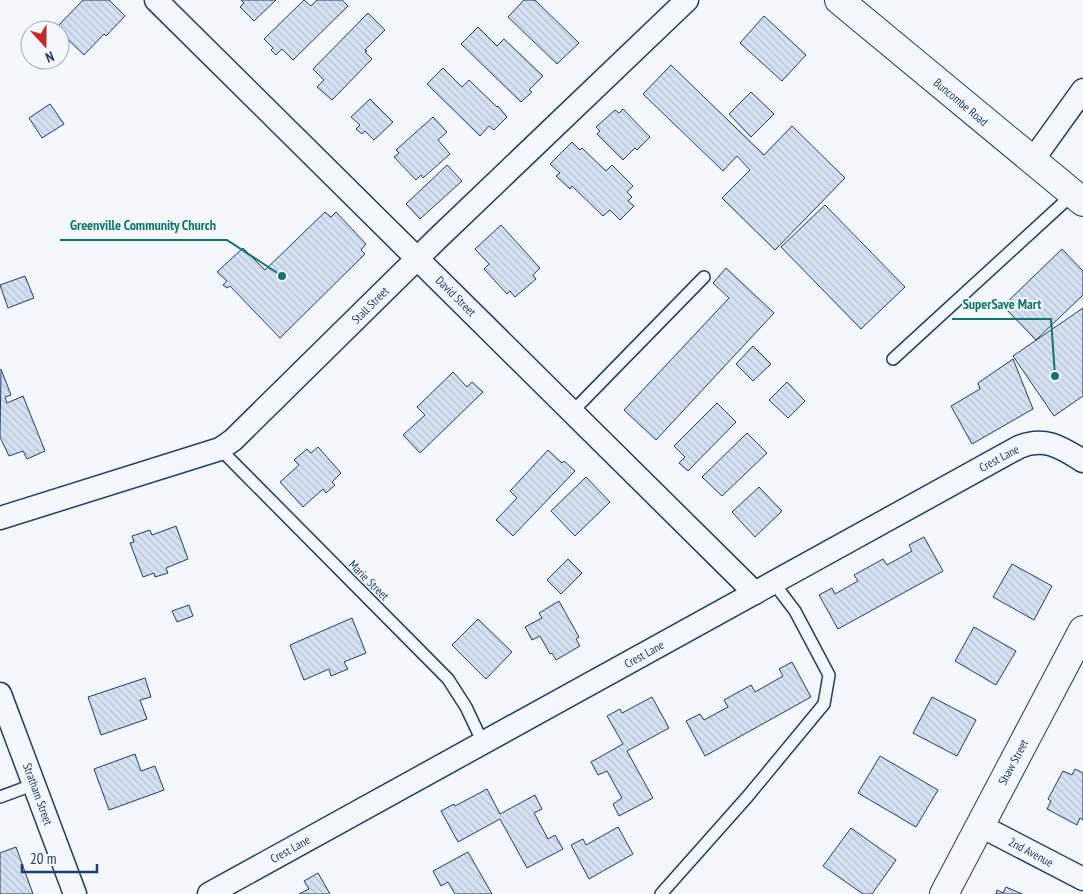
<svg xmlns="http://www.w3.org/2000/svg" width="1083" height="894" viewBox="0 0 1083 894" font-family="'PT Sans Narrow',sans-serif">
	<defs>
		<pattern id="building-back-hatch" width="6" height="6" patternUnits="userSpaceOnUse" patternTransform="scale(1.25)"><rect width="6" height="6" fill="#d5e0f0"/><path d="M-1 5l2 2M0 0l6 6M5-1l2 2" fill="none" stroke="#b6c1d1"/></pattern>
	</defs>
	<rect width="100%" height="100%" fill="#f4f7fb"/>
	<!-- building -->
	<g fill="url(#building-back-hatch)" stroke="#1d3f73">
		<polygon points="83,0 109,0 125,16 106,36 104,34 84,55 56,28"/>
		<polygon points="241,0 276,0 254,21 240,7 244,3"/>
		<polygon points="304,0 311,6 317,0 342,0 348,6 293,60 282,49 276,55 271,50 273,48 264,39"/>
		<polygon points="524,0 535,0 579,43 557,64 508,17"/>
		<polygon points="368,13 385,30 365,50 367,51 365,52 372,59 332,100 317,87 324,80 313,69"/>
		<polygon points="764,16 806,55 782,81 740,43"/>
		<polygon points="478,27 497,46 504,39 543,76 529,90 532,92 521,102 461,44"/>
		<polygon points="671,65 764,155 792,126 845,178 775,250 722,198 750,170 737,156 723,171 643,94"/>
		<polygon points="443,68 462,87 469,80 497,107 498,106 507,117 494,130 489,126 480,136 427,84"/>
		<polygon points="751,92 774,114 751,137 729,114"/>
		<polygon points="370,99 393,122 374,140 365,131 362,134 356,129 360,125 351,117"/>
		<polygon points="50,104 64,124 42,138 29,118"/>
		<polygon points="623,109 650,137 637,150 635,148 623,160 597,134 600,131 596,127 615,110 619,113"/>
		<polygon points="433,117 447,132 438,140 450,154 423,178 421,175 416,180 394,157 399,153 396,150"/>
		<polygon points="572,142 580,150 582,148 606,171 612,165 633,186 627,192 632,197 628,201 634,206 620,220 610,210 603,216 572,186 570,189 556,176 560,173 550,164"/>
		<polygon points="447,165 462,181 420,219 406,204"/>
		<polygon points="825,205 905,287 861,329 781,247"/>
		<polygon points="325,212 331,217 336,212 366,244 361,250 365,254 280,338 230,286 227,288 223,285 227,281 217,272 243,248 265,270"/>
		<polygon points="501,225 540,268 533,275 536,279 515,297 510,291 507,294 484,269 489,264 475,249"/>
		<polygon points="1062,249 1083,271 1083,295 1036,340 1003,306"/>
		<polygon points="726,268 774,313 656,440 624,410 729,298 713,283"/>
		<polygon points="25,276 34,298 8,308 0,285"/>
		<polygon points="1083,308 1083,396 1054,416 1013,356"/>
		<polygon points="753,346 771,364 753,381 736,364"/>
		<polygon points="1013,359 1033,409 972,444 951,406 980,389 978,383"/>
		<polygon points="1,369 11,395 5,397 7,403 23,396 45,451 27,459 23,451 9,456 0,437"/>
		<polygon points="453,372 467,387 472,382 483,392 420,453 403,435 425,415 417,407"/>
		<polygon points="787,382 805,401 788,418 769,400"/>
		<polygon points="717,403 736,422 688,471 679,463 685,457 674,446"/>
		<polygon points="747,433 767,453 722,496 702,477"/>
		<polygon points="318,447 341,473 332,482 335,485 326,493 323,489 303,507 280,482 299,465 294,460 307,449 311,453"/>
		<polygon points="548,450 562,463 564,461 575,471 513,536 496,520 517,498 510,491"/>
		<polygon points="586,477 610,502 575,536 551,511"/>
		<polygon points="759,487 782,511 755,537 732,512"/>
		<polygon points="176,526 188,559 166,568 168,573 155,577 154,573 143,577 130,543 134,542 132,536 150,530 152,535"/>
		<polygon points="924,537 943,571 838,629 819,595 832,588 835,594 858,581 854,575 883,559 887,565 912,551 909,545"/>
		<polygon points="568,559 582,573 561,594 547,580"/>
		<polygon points="1012,564 1052,586 1034,620 993,597"/>
		<polygon points="559,601 579,637 576,639 580,646 556,660 552,653 550,654 540,636 532,640 525,627 542,618 539,613"/>
		<polygon points="189,605 193,616 177,622 172,611"/>
		<polygon points="352,618 366,653 344,662 348,669 331,676 329,669 304,680 290,645"/>
		<polygon points="478,619 512,652 486,679 452,645"/>
		<polygon points="974,627 1016,651 996,685 955,661"/>
		<polygon points="792,662 811,697 705,756 686,721 700,714 704,720 728,707 724,700 751,685 755,692 783,676 779,669"/>
		<polygon points="145,678 151,697 140,700 147,719 101,735 88,697"/>
		<polygon points="652,697 669,728 627,751 653,798 619,816 613,804 622,798 607,771 598,775 591,762 623,744 607,716 620,709 622,713"/>
		<polygon points="932,697 976,720 957,756 913,733"/>
		<polygon points="135,754 141,771 155,766 164,790 109,810 94,769"/>
		<polygon points="880,756 938,790 916,827 858,793"/>
		<polygon points="1075,769 1083,773 1083,820 1080,818 1077,825 1047,809 1051,801 1048,799 1063,771 1072,775"/>
		<polygon points="487,789 500,814 535,795 542,809 534,813 548,839 555,835 563,849 527,868 500,819 458,842 441,811 454,804 455,806"/>
		<polygon points="618,827 633,854 589,879 571,845 583,839 586,845"/>
		<polygon points="851,828 896,860 872,894 863,894 823,866"/>
		<polygon points="16,847 33,894 0,894 0,853"/>
		<polygon points="468,852 492,894 455,894 448,882 441,886 433,871"/>
		<polygon points="318,873 330,894 299,894 309,889 304,881"/>
		<polygon points="1006,887 1022,894 996,894 997,890 1003,893"/>
	</g>
	<g fill="none" stroke-linecap="round" stroke-linejoin="round">
		<!-- lane casing -->
		<g stroke="#1d3f73" stroke-width="14">
			<g id="lane">
				<polyline points="893,359 1073,194"/>
				<polyline points="573,411 704,277"/>
				<polyline points="220,449 448,679 466,707 483,743"/>
				<polyline points="0,797 35,784"/>
				<polyline points="661,894 748,796 824,704 829,675 795,611 773,582"/>
			</g>
		</g>
		<!-- street casing -->
		<g stroke="#1d3f73" stroke-width="25">
			<g id="street">
				<polyline points="156,0 755,593"/>
				<polyline points="1032,161 1083,90"/>
				<polyline points="0,518 220,449 233,440 437,239 687,0"/>
				<polyline points="0,694 75,894"/>
				<polyline points="979,825 1083,879"/>
				<path d="M209 894 1019 447C1045 436 1062 448 1083 461"/>
			</g>
		</g>
		<!-- secondary casing -->
		<g stroke="#1d3f73" stroke-width="30">
			<g id="secondary">
				<polyline points="839,0 1083,202"/>
				<polyline points="944,894 1083,630"/>
			</g>
		</g>
		<!-- lane -->
		<use href="#lane" stroke="#f4f7fb" stroke-width="11"/>
		<!-- street -->
		<use href="#street" stroke="#f4f7fb" stroke-width="22"/>
		<!-- secondary -->
		<use href="#secondary" stroke="#f4f7fb" stroke-width="28"/>
	</g>
	<g text-anchor="middle" dominant-baseline="central" stroke-width="4" stroke-linejoin="round" paint-order="stroke">
		<!-- street labels -->
		<g font-size="12" fill="#1d3f73" stroke="#f4f7fb">
			<text transform="translate(961 102) rotate(40)">Buncombe Road</text>
			<text transform="translate(456 296) rotate(45)">David Street</text>
			<text transform="translate(370 305) rotate(-45)">Stall Street</text>
			<text transform="translate(999 458) rotate(-28)">Crest Lane</text>
			<text transform="translate(369 580) rotate(45)">Marie Street</text>
			<text transform="translate(644 654) rotate(-29)">Crest Lane</text>
			<text transform="translate(1013 762) rotate(-62)">Shaw Street</text>
			<text transform="translate(38 794) rotate(70)">Stratham Street</text>
			<text transform="translate(290 849) rotate(-29)">Crest Lane</text>
			<text transform="translate(1031 852) rotate(28)">2nd Avenue</text>
		</g>
	</g>
	<!-- callouts -->
	<path fill="none" stroke="#0f766e" stroke-width="2" d="M282 276L227 240H60M1055 376L1051 319H952"/>
	<g fill="#0f766e" stroke="#f4f7fb" stroke-width="2">
		<circle cx="282" cy="276" r="5"/>
		<circle cx="1055" cy="376" r="5"/>
	</g>
	<g font-size="14" text-anchor="middle" font-weight="bold" fill="#0f766e" stroke="#f4f7fb" stroke-width="4" stroke-linejoin="round" paint-order="stroke">
		<text x="143" y="230">Greenville Community Church</text>
		<text x="1002" y="309">SuperSave Mart</text>
	</g>
	<!-- north arrow -->
	<g transform="translate(45 45) rotate(159)"><circle r="24" fill="#f4f7fb" stroke="#9eadc5"/>
	<path d="M0-4L9 19L0 12L-9 19Z" fill="#c62828"/>
	<text y="-8" font-size="14" font-weight="bold" text-anchor="middle" fill="#1d3f73">N</text>
	</g>
	<!-- scale -->
	<path d="M22 864v8h75v-8" fill="none" stroke="#1d3f73" stroke-width="2.5"/>
	<text x="30" y="864" font-size="15" fill="#1d3f73" stroke="#f4f7fb" stroke-width="4" paint-order="stroke">20 m</text>
</svg>
